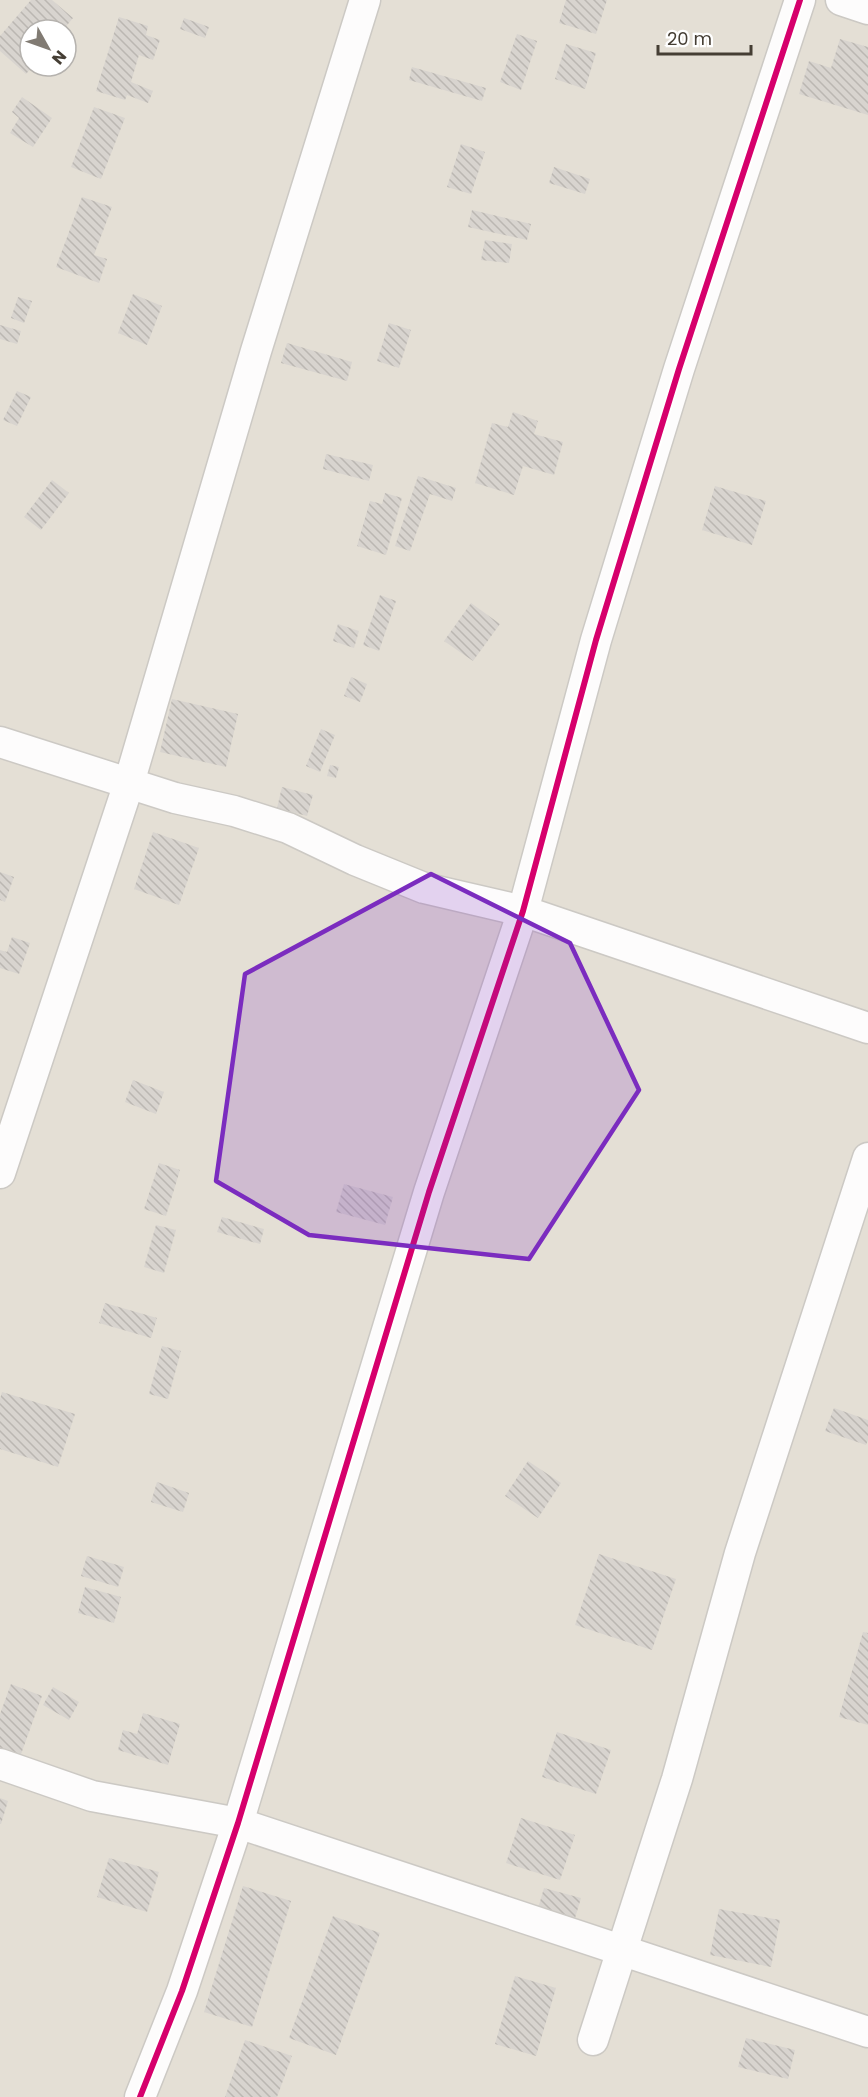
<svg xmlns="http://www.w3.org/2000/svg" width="868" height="2097" viewBox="0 0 868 2097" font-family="Poppins,sans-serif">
	<defs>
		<pattern id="building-back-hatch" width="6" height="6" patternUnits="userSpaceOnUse" patternTransform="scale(1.5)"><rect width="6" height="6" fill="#d8d4cf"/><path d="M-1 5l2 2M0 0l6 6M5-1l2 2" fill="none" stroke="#bbb7b2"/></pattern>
	</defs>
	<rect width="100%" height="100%" fill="#f0ede8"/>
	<!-- residential -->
	<path fill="#e4dfd5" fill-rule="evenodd" d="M0 0H868V2097H0ZM30 30H66V66H30Z"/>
	<!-- building -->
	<g fill="url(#building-back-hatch)">
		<polygon points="31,0 52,0 73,18 63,30 30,30 30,66 33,66 26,74 0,51 0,36"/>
		<polygon points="566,0 607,0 596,34 559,23"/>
		<polygon points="119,17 148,26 146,35 160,40 153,60 139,55 131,82 153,91 148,103 127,95 125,100 96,91"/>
		<polygon points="184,18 209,27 205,38 180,29"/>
		<polygon points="517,34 537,41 521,90 500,82"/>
		<polygon points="840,39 868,47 868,115 799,94 809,61 831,68"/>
		<polygon points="566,44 596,53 585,89 555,79"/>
		<polygon points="412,67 486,88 482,101 409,80"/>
		<polygon points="22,97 52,118 33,147 10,133 19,118 12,112"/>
		<polygon points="94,107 125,118 101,179 71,167"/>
		<polygon points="461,144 485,152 471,194 447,187"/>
		<polygon points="554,167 590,179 585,194 549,183"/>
		<polygon points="82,197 112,207 94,255 107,259 99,283 56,267"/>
		<polygon points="472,210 531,224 527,240 468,227"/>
		<polygon points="485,240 512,244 509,263 481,260"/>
		<polygon points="133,294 162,306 147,345 118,333"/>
		<polygon points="18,297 32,301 24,323 11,318"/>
		<polygon points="389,323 411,330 399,368 377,361"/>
		<polygon points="0,325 21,331 17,344 0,339"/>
		<polygon points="287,343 352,362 347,381 281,363"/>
		<polygon points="17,391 31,397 17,426 3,420"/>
		<polygon points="513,412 538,421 534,434 563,442 554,475 523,466 514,495 475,483 492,423 508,427"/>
		<polygon points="326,454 373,465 369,481 323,469"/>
		<polygon points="418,476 456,488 452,501 430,494 410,551 395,546"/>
		<polygon points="52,480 69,493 41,530 24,517"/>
		<polygon points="715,486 766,501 752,545 702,530"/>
		<polygon points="385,493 402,498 386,555 357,546 370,501 382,504"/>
		<polygon points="380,595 396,601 379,651 363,645"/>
		<polygon points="471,603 500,624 473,661 444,641"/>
		<polygon points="338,624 359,631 354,648 333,641"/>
		<polygon points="351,677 367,684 360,702 344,696"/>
		<polygon points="172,699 238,714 226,767 160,752"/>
		<polygon points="321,729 335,735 320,772 306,766"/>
		<polygon points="330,765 339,767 336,778 327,776"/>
		<polygon points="282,787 313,795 307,816 277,808"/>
		<polygon points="153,832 199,848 179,905 134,889"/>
		<polygon points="0,872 14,877 5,902 0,900"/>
		<polygon points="12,937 30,943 19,974 0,968 0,950 7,952"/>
		<polygon points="133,1080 164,1092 156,1114 125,1102"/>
		<polygon points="159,1163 180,1170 166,1216 144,1209"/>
		<polygon points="344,1184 393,1197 385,1225 336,1212"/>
		<polygon points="222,1217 264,1229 260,1244 217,1232"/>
		<polygon points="156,1225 176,1230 164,1273 144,1267"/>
		<polygon points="105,1303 157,1318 151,1338 99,1323"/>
		<polygon points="162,1346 181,1351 168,1399 149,1394"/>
		<polygon points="2,1392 75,1414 58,1467 0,1449 0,1399"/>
		<polygon points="834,1408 868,1420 868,1440 866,1445 825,1431"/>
		<polygon points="528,1461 561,1483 538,1518 505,1496"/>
		<polygon points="157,1482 189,1493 183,1512 151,1502"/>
		<polygon points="599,1554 676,1579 652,1650 575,1625"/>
		<polygon points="87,1556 124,1567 118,1587 81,1576"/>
		<polygon points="85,1587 121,1597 114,1623 78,1613"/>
		<polygon points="863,1632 868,1633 868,1725 839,1717"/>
		<polygon points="11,1684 42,1696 20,1757 0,1750 0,1714"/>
		<polygon points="53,1687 79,1702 69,1720 43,1705"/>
		<polygon points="143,1713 180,1724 168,1765 118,1750 123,1730 137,1734"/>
		<polygon points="557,1732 611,1750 596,1794 542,1777"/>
		<polygon points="0,1798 8,1801 1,1824 0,1824"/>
		<polygon points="521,1818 575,1835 560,1880 506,1863"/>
		<polygon points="109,1858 159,1872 147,1912 97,1897"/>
		<polygon points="243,1886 291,1901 252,2027 204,2012"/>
		<polygon points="544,1888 581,1898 573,1925 536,1915"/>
		<polygon points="719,1909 780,1920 771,1967 710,1955"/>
		<polygon points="333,1916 380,1933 336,2055 289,2038"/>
		<polygon points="515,1976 556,1988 536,2056 495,2044"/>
		<polygon points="746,2038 795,2050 788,2079 738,2067"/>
		<polygon points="245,2040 292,2056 277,2097 225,2097"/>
	</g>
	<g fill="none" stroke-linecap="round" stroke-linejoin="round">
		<!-- street casing -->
		<g stroke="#ccc9c4" stroke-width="33">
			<g id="street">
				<polyline points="841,0 868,9"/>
				<polyline points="0,742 175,798 234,811 288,828 355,860 424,888 523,911 868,1028"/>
				<polyline points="0,1173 129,783 256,351 365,0"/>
				<polyline points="0,1764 92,1796 238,1823 868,2032"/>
				<polyline points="593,2040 677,1779 740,1553 868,1158"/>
				<polyline points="140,2097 182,1991 238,1823 429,1192 523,911 596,640 679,369 800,0"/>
			</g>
		</g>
		<!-- street -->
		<use href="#street" stroke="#fdfcfc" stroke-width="30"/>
		<!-- cycleway casing -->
		<g stroke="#fff" stroke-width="10">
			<polyline id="cycleway" points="140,2097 182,1991 238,1823 429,1192 523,911 596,640 679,369 800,0"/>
		</g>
		<!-- cycleway -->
		<use href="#cycleway" stroke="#d6006c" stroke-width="6"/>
	</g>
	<!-- marked area -->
	<path fill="#7b2cbf" fill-opacity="0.2" stroke="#7b2cbf" stroke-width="4.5" stroke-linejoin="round" d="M431 874 570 943 639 1090 529 1259 309 1235 216 1181 245 974Z"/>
	<!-- north arrow -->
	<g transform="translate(48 48) rotate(130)"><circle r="28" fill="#ffffff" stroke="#b5b2ae" stroke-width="1.5"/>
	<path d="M0-4.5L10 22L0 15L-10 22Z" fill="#817b73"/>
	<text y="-9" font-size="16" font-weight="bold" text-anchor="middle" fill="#453e34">N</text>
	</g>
	<!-- scale -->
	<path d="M658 45v9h93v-9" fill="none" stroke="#453e34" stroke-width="3"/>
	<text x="667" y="45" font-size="18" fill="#453e34" stroke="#ffffff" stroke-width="4.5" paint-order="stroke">20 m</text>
</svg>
